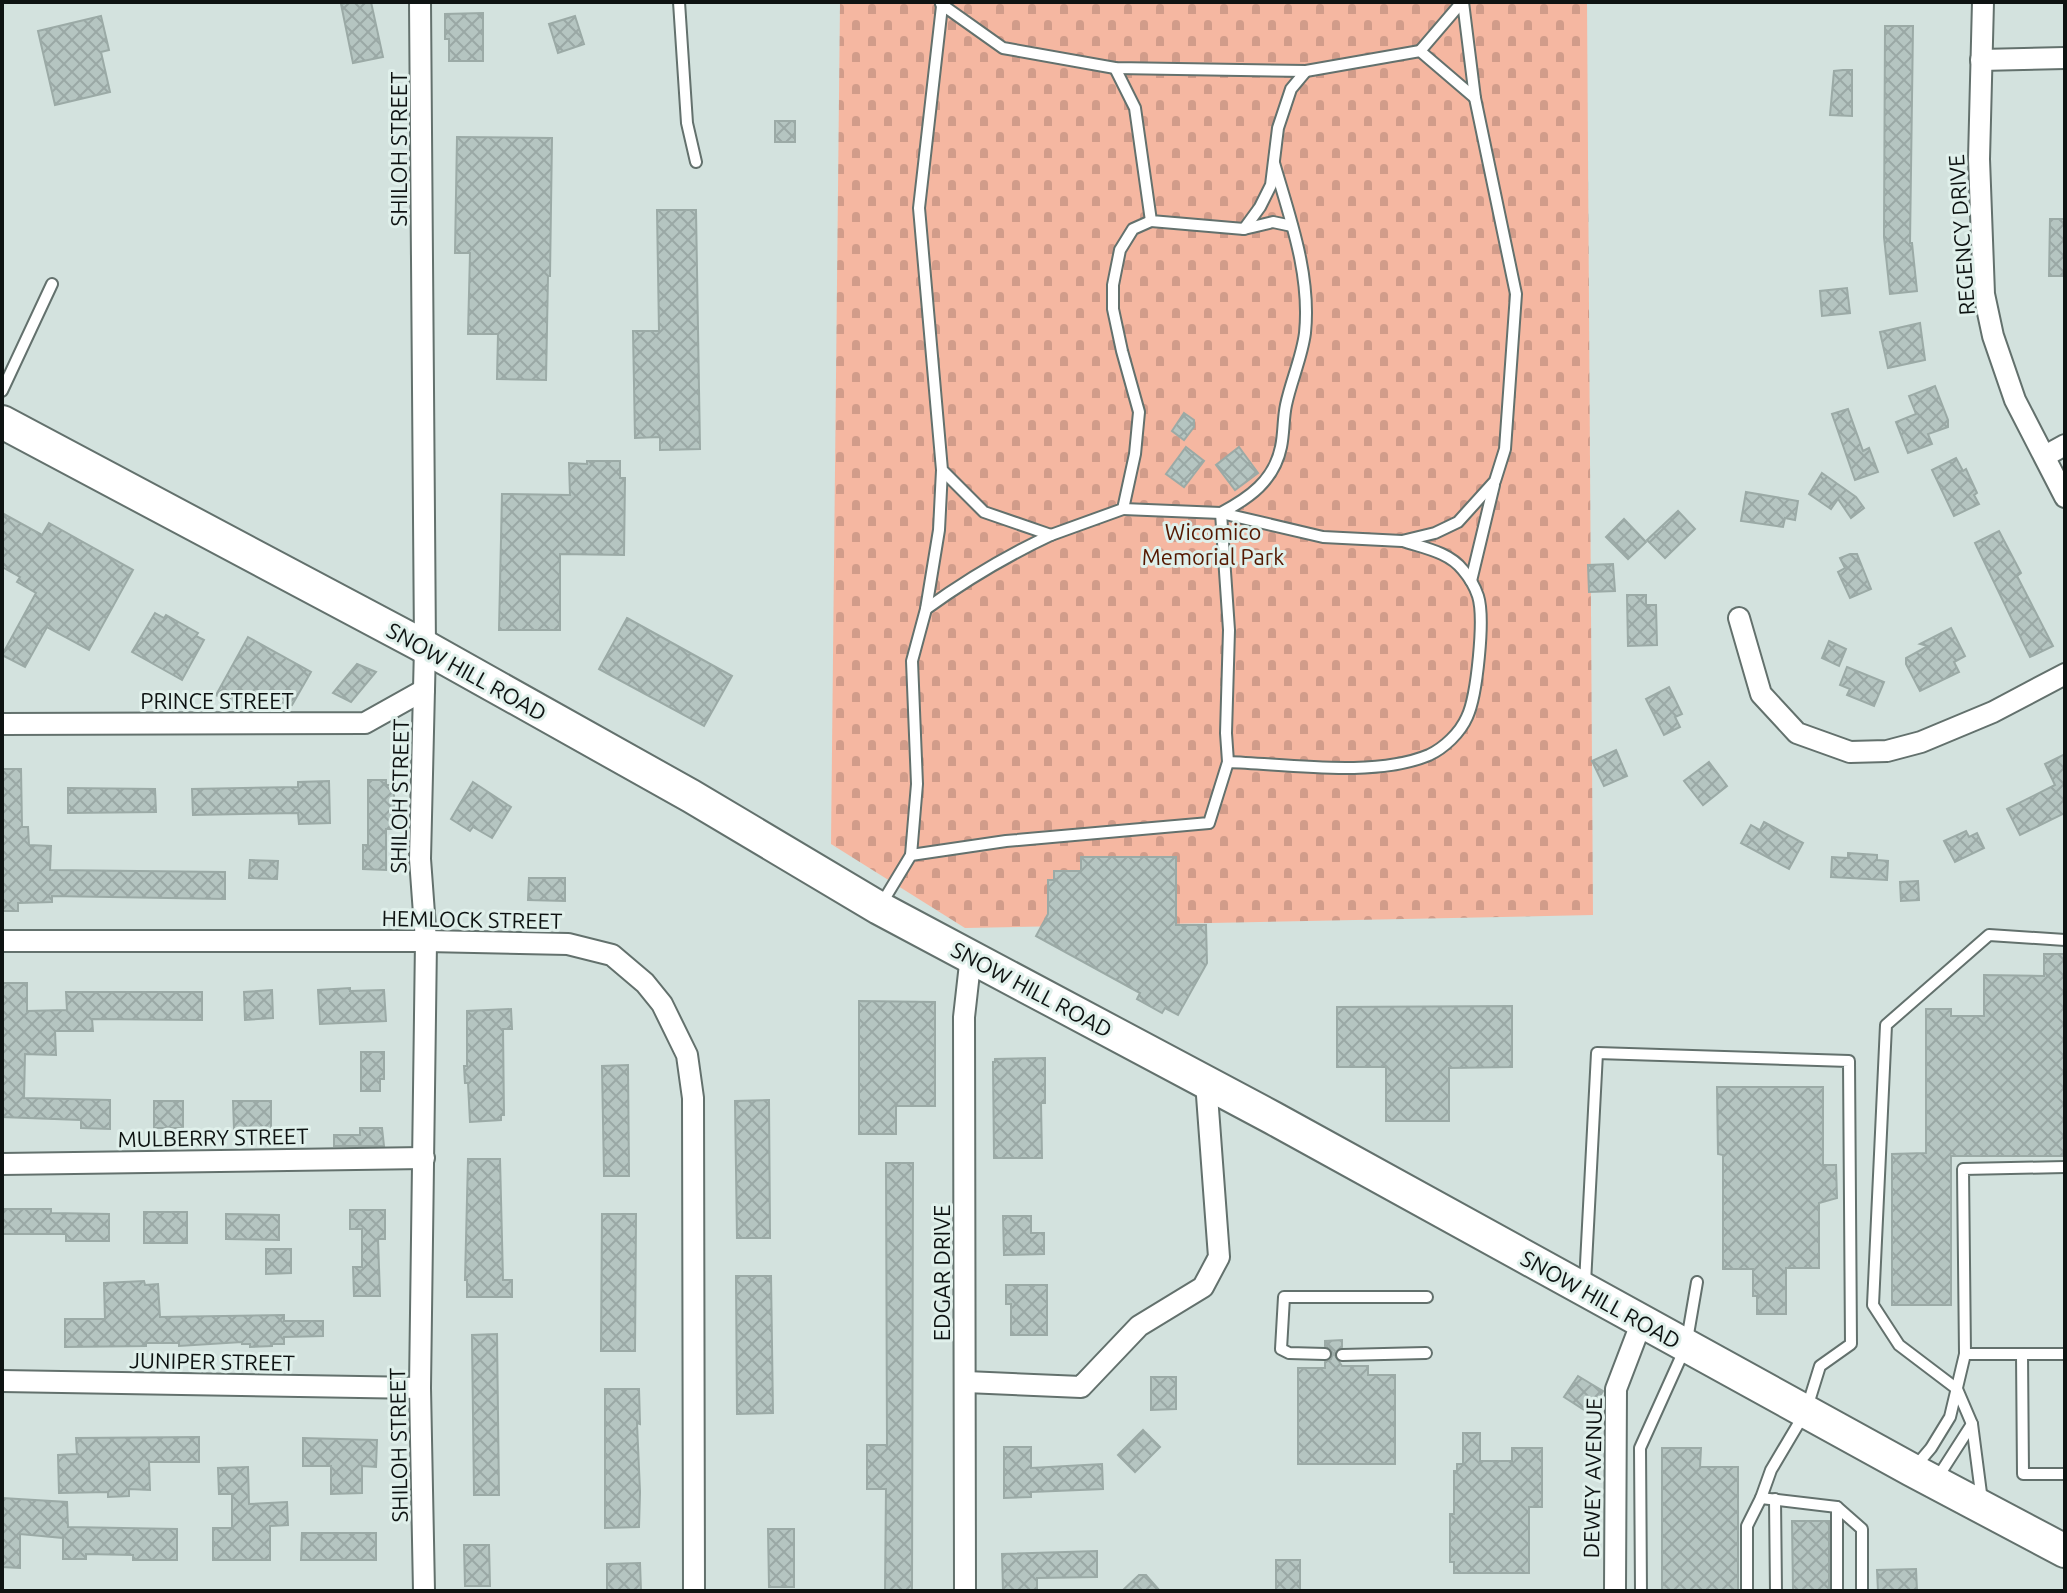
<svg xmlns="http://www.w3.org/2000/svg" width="2067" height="1593" viewBox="0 0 2067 1593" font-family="Ubuntu,sans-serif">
	<defs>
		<pattern id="cemetery-stones" width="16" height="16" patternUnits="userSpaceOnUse" patternTransform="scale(2)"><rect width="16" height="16" fill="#f5b7a1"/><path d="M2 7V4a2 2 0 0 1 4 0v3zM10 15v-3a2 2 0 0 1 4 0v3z" fill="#d19c8a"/></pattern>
		<pattern id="building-cross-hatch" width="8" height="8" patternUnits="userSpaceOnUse" patternTransform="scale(2)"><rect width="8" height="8" fill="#b5c5c1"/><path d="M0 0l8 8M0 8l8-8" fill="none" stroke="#9aa8a5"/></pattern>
	</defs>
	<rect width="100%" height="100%" fill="#d3e2de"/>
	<!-- cemetery -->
	<polygon fill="url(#cemetery-stones)" points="840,2 1587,2 1593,915 965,928 831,844"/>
	<!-- building -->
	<g fill="url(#building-cross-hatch)" stroke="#9baaa6" stroke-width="2">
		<polygon points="350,2 371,2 383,57 353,63 341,4"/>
		<polygon points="483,13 483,61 449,61 449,39 445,39 445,14"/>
		<polygon points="101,16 109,50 101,52 110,92 55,105 38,31"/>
		<polygon points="575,16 584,44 558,53 549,24"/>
		<polygon points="1885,26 1913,26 1910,243 1912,243 1917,291 1890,294 1884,237"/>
		<polygon points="1843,70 1852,70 1852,116 1830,115 1834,71"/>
		<rect x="775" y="121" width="20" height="21"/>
		<polygon points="457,137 552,138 550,276 548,276 546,380 497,379 498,334 468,334 470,253 455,253"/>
		<polygon points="657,210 696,210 700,449 660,450 660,437 635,438 633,331 659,331"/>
		<polygon points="2050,219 2065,219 2065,276 2049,276"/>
		<polygon points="1847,288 1850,313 1822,316 1820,291"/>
		<polygon points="1920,323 1925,360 1888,368 1880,332"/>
		<polygon points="1935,386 1948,420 1948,427 1928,434 1932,444 1908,453 1896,422 1916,414 1909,396"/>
		<polygon points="1848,409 1863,451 1869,448 1878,472 1855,480 1832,414"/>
		<polygon points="1184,413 1194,420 1194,427 1184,440 1172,431"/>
		<polygon points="1186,447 1204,461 1184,487 1166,474"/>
		<polygon points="1239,447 1258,473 1235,490 1216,465"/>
		<polygon points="1956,458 1963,471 1966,469 1977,493 1974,495 1979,504 1954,516 1932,470"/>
		<polygon points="587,461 620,461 620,478 625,478 624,555 560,554 560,630 499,630 502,494 570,495 569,463 587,464"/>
		<polygon points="1822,473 1856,497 1864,508 1851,518 1838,499 1831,509 1809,494"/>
		<polygon points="1746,492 1798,501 1795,520 1785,518 1783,527 1741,521"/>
		<polygon points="1678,511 1695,529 1665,558 1647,540"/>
		<polygon points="2,513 42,535 49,523 133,570 89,650 47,627 25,667 2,655 36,593 17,582 20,577 2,567"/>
		<polygon points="1624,519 1646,542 1628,559 1606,537"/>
		<polygon points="1999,531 2021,573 2017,576 2053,646 2030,657 1975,543"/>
		<polygon points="1850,554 1857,554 1871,589 1850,598 1838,572 1845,568 1840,558"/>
		<polygon points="1613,564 1615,591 1589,592 1588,565"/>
		<polygon points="1627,595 1646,595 1646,605 1656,605 1657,645 1628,646"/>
		<polygon points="155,613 164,618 166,615 198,633 196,636 204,640 182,680 132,652"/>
		<polygon points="627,618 732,676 704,726 599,669"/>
		<polygon points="1951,628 1965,656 1954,662 1959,672 1920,691 1906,664 1906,658 1928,646 1920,644"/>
		<polygon points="248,637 311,672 292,705 281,702 276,710 264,710 239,696 234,705 216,695"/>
		<polygon points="1829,641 1846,649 1839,666 1822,658"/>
		<polygon points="357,664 376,672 351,702 333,693"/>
		<polygon points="1847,667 1884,682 1874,706 1847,695 1850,689 1840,685"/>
		<polygon points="1669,687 1682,714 1675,717 1680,727 1664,735 1646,699"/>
		<polygon points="1616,750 1627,776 1604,786 1592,761"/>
		<polygon points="2065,754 2065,813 2020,835 2007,809 2055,785 2045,764"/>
		<polygon points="1709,762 1727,786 1703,805 1684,781"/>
		<polygon points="2,769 21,769 22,827 28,827 29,845 51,846 50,870 225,872 225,899 52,896 52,902 18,903 18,911 2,911"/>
		<polygon points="368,780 386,780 386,785 394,785 394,829 386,829 386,870 363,869 363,845 368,845"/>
		<polygon points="329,781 330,823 299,824 298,813 193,815 192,789 298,787 298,782"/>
		<polygon points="473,782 511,807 492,838 473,827 470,831 451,819"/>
		<polygon points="68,788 155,789 156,812 68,813"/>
		<polygon points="1764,822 1803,843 1789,869 1741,843 1751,825 1760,830"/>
		<polygon points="1966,831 1969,837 1977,833 1984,848 1955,862 1944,841"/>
		<polygon points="1848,853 1877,855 1877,860 1888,861 1887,880 1831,877 1832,857 1848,858"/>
		<polygon points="1081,857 1176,857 1176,925 1206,925 1207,963 1178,1015 1165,1008 1162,1013 1137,999 1140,993 1036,936 1048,914 1048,880 1054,880 1054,871 1081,871"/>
		<polygon points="250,860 278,861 277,879 249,878"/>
		<polygon points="529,878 565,878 565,901 528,900"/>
		<polygon points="1918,881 1919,900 1901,901 1900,882"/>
		<polygon points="2044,954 2065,954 2065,1156 1951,1156 1951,1305 1892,1305 1892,1154 1926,1153 1926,1009 1951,1009 1951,1016 1984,1016 1984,975 2044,976"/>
		<polygon points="2,983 27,983 27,1011 67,1010 66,992 202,992 202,1020 92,1019 93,1031 55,1031 56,1055 25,1054 24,1098 110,1100 110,1129 81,1128 81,1120 2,1117"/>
		<polygon points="350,988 350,991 384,990 386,1021 320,1024 318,990"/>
		<polygon points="272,990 273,1018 245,1020 244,992"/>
		<polygon points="859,1001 935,1002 935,1106 896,1106 896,1134 859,1134"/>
		<polygon points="1512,1006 1512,1067 1449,1068 1449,1121 1386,1121 1386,1067 1337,1067 1337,1007"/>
		<polygon points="511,1009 512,1029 503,1029 504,1115 501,1115 501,1120 470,1122 468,1083 465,1083 464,1066 467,1066 467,1011"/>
		<polygon points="361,1052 384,1052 384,1079 380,1079 380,1091 361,1091"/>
		<polygon points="1045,1058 1045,1103 1041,1103 1042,1158 994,1158 993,1062 995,1062 995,1059"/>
		<polygon points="628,1065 629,1176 604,1176 602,1066"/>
		<polygon points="1717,1087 1823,1087 1823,1165 1836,1165 1837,1198 1819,1203 1819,1268 1786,1268 1786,1314 1757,1314 1757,1296 1753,1296 1753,1269 1723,1269 1723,1155 1718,1154"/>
		<polygon points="769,1100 770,1238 737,1238 735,1101"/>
		<rect x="154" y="1101" width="29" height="27"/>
		<polygon points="233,1101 271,1101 271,1129 234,1129"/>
		<polygon points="360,1128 382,1128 384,1146 334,1146 334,1135 360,1135"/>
		<polygon points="468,1159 500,1159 503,1280 512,1280 512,1297 467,1297 467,1280 465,1280"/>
		<polygon points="886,1163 913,1163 912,1591 885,1591 886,1489 867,1489 867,1445 887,1445"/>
		<polygon points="2,1209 51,1209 51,1213 109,1214 109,1241 66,1241 66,1234 2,1234"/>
		<polygon points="350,1210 385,1210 385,1239 378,1239 380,1296 354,1296 353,1267 362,1267 362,1229 350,1229"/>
		<rect x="144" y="1212" width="43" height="31"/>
		<polygon points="226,1214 279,1215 279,1240 226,1239"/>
		<polygon points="602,1214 636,1214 635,1351 601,1351"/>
		<polygon points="1003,1216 1031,1216 1031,1233 1044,1233 1044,1254 1004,1255"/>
		<polygon points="266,1249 291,1249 291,1273 266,1274"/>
		<polygon points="736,1276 771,1276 773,1413 737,1414"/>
		<polygon points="144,1281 145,1285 158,1284 160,1317 284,1315 284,1321 323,1321 323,1336 284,1337 284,1344 272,1344 272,1346 250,1347 250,1344 242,1344 242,1342 179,1346 179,1343 146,1343 146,1346 65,1347 65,1319 105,1319 104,1283"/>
		<polygon points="1006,1285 1047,1285 1047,1335 1011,1335 1011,1304 1006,1304"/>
		<polygon points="497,1334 499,1495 474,1495 472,1335"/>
		<polygon points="1342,1340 1342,1347 1334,1354 1342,1366 1368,1366 1368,1375 1395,1375 1395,1464 1298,1464 1298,1368 1325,1368 1325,1362 1331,1359 1333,1353 1330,1348 1325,1346 1325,1341"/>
		<polygon points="1578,1376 1603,1391 1589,1413 1564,1397"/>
		<polygon points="1151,1377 1176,1377 1176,1409 1151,1410"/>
		<polygon points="605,1389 639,1389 640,1424 637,1423 640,1492 639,1527 605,1528"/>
		<polygon points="1143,1430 1160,1447 1135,1472 1118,1455"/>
		<polygon points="1463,1433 1480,1433 1480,1461 1512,1461 1512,1448 1542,1448 1542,1507 1529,1507 1529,1573 1454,1573 1454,1562 1450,1562 1450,1514 1454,1514 1454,1471 1457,1471 1457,1464 1463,1464"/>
		<polygon points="199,1437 199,1462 149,1462 150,1490 129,1489 129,1496 108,1497 108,1492 59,1493 58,1455 77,1454 76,1438"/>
		<polygon points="303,1438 377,1440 376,1467 362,1466 362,1493 331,1494 331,1466 303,1466"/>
		<polygon points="1004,1447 1031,1447 1031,1468 1102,1464 1103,1489 1031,1492 1031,1497 1004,1498"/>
		<polygon points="1662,1448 1701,1448 1700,1467 1738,1467 1738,1591 1662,1591"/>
		<polygon points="248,1467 249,1504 287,1502 288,1525 270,1526 270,1560 213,1560 213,1528 232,1528 232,1494 219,1494 218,1468"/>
		<polygon points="2,1498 67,1502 68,1527 177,1529 177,1560 133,1560 133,1555 86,1554 86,1559 63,1559 63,1538 20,1534 20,1568 2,1567"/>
		<polygon points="1792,1521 1829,1521 1829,1591 1793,1591"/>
		<polygon points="768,1529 794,1529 794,1587 769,1587"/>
		<polygon points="302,1533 376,1533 376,1560 301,1560"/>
		<polygon points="464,1545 489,1545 490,1586 465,1586"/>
		<polygon points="1097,1551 1097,1577 1037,1578 1037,1591 1003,1591 1002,1554"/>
		<rect x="1276" y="1560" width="24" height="31"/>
		<polygon points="640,1563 641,1591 607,1591 607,1564"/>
		<polygon points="1916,1569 1917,1591 1878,1591 1877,1570"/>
		<polygon points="1139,1575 1146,1575 1160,1591 1122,1591"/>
	</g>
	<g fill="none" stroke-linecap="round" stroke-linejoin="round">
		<!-- service casing -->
		<g stroke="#63716d" stroke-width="14">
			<g id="service">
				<polyline points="679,2 687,123 696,162"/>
				<polyline points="941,4 1003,48 1115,68 1306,71 1420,51 1475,98"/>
				<polyline points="942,6 919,208 942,470 984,512 1051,535 1123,509 1135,454 1139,412 1122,351 1113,309 1113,285 1120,250 1133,229 1151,221"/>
				<polyline points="1420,51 1462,2"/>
				<polyline points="1115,68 1135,108 1151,221 1244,229 1260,207 1271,185 1278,128 1291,89 1306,71"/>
				<polyline points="1244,229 1273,222 1292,226"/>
				<polyline points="2,391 52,284"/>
				<polyline points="1123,509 1221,513 1323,537 1402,541 1435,533 1458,522 1495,481 1505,449 1516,294 1475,98 1463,2"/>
				<polyline points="1471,581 1494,485"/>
				<path d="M926 609C966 580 1006 556 1051 535"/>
				<path d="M1228 762C1287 764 1374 778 1429 755 1444 748 1460 733 1467 717 1477 696 1485 618 1478 596 1475 587 1469 577 1463 570 1449 552 1424 548 1403 541"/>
				<path d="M911 855 1006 841 1209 823 1228 762 1226 733 1229 630 1221 513C1249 498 1274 481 1281 447 1284 433 1283 419 1286 405 1291 381 1302 357 1305 333 1311 275 1290 218 1274 163"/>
				<polyline points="882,903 911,855 917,784 912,661 926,609 939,530 942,470"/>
				<polyline points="1585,1283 1597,1053 1849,1061 1851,1344 1820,1366 1806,1411 1771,1470 1761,1498 1747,1526 1747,1591"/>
				<polyline points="1325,1354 1289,1353 1281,1349 1284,1297 1427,1297"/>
				<polyline points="1965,1354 2065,1354"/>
				<polyline points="2022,1354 2023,1474 2065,1474"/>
				<polyline points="1342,1355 1426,1353"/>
				<polyline points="1914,1468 1931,1448 1950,1417 1965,1354 1963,1169 2065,1167"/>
				<polyline points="1936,1480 1972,1424"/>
				<polyline points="1761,1498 1837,1507 1862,1529 1862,1591"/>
				<polyline points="1775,1499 1776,1591"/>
				<polyline points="1982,1501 1972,1424 1957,1389 1899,1345 1873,1305 1886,1025 1989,935 2065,940"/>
				<polyline points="1837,1507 1837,1591"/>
				<polyline points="1641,1591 1640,1448 1686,1346 1697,1282"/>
			</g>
		</g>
		<!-- minor casing -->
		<g stroke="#63716d" stroke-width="24">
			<g id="minor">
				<polyline points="420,2 425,647 420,859 426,941 420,1388 424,1591"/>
				<polyline points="1983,2 1979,159 1984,294 1993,336 2015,400 2065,497"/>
				<polyline points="1981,60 2065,58"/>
				<polyline points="2045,456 2065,445"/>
				<polyline points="1739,618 1761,694 1797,733 1850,752 1887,751 1921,742 1993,712 2065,674"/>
				<polyline points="2,724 365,723 424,690"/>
				<polyline points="2,941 426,941 568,944 612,955 645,983 662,1004 687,1055 693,1098 694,1591"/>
				<polyline points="2,1164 424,1158"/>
				<polyline points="2,1381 420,1388"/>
				<polyline points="966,1382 1081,1387 1139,1326 1203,1287 1219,1257 1206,1082"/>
				<polyline points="965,1591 964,1017 971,955"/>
				<polyline points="1615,1591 1616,1389 1642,1321"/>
			</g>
		</g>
		<!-- primary casing -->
		<g stroke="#63716d" stroke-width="36">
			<polyline id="primary" points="2,422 425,647 691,796 879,908 1273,1118 1912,1470 2065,1551"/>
		</g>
		<!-- service -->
		<use href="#service" stroke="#fff" stroke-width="10"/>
		<!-- minor -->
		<use href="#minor" stroke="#fff" stroke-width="20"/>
		<!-- primary -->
		<use href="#primary" stroke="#fff" stroke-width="32"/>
	</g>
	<g text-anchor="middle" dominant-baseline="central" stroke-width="6" stroke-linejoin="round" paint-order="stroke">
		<!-- street labels -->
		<g font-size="22" fill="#0e1312" stroke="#e0f0eb">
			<text transform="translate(398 149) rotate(-90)">SHILOH STREET</text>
			<text transform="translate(1961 235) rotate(-94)">REGENCY DRIVE</text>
			<text transform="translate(467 671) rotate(29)">SNOW HILL ROAD</text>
			<text x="217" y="700">PRINCE STREET</text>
			<text transform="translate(399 796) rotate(-89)">SHILOH STREET</text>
			<text transform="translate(472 919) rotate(1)">HEMLOCK STREET</text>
			<text transform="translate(1032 989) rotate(28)">SNOW HILL ROAD</text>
			<text transform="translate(213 1137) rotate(-1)">MULBERRY STREET</text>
			<text transform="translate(941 1273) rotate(-90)">EDGAR DRIVE</text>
			<text transform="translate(1601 1299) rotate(29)">SNOW HILL ROAD</text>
			<text transform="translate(212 1361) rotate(1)">JUNIPER STREET</text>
			<text transform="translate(398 1445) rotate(-91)">SHILOH STREET</text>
			<text transform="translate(1592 1478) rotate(-89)">DEWEY AVENUE</text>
		</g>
		<!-- park labels -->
		<g font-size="22" fill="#541800" stroke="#e0f0eb">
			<text x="1213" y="531">Wicomico<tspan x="1213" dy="25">Memorial Park</tspan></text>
		</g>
	</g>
	<!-- border -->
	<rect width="2067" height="1593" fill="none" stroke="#0e1312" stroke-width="8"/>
</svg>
